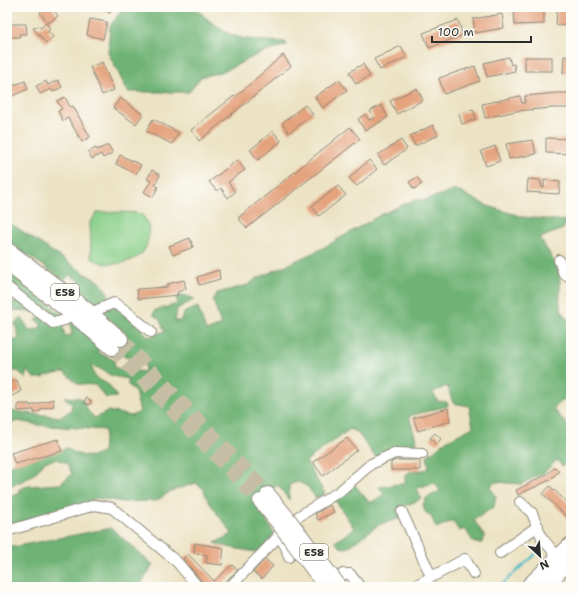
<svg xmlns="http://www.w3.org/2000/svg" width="578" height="594" viewBox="0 0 578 594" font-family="'Shantell Sans',sans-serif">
	<rect width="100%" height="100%" fill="#fdfcf7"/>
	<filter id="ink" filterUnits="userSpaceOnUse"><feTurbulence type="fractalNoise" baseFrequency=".025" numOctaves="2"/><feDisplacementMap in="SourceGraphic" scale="8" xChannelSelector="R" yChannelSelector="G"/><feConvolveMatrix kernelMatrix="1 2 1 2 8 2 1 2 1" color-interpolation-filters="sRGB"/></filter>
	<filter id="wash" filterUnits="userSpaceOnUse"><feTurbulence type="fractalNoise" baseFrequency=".012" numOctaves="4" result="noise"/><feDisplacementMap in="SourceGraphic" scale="16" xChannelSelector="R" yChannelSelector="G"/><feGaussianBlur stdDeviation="0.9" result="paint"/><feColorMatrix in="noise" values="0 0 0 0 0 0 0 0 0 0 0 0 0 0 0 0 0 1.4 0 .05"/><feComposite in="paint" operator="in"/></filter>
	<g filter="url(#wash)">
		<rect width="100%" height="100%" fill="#ece3c4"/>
		<!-- green -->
		<path fill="#89cf89" stroke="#5a7d5a" d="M98 212C107 213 133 211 140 214 153 221 150 248 140 255 127 265 103 268 91 257L90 222Z"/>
		<!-- forest -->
		<g fill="#6eb275" stroke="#4c6e50">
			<path d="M124 7H195C202 16 222 31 232 35 248 41 269 41 285 42L287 45 259 54 224 71 201 77 189 92H128L108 53 110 26Z"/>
			<path d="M456 190 488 206 523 217 567 221 563 229 540 238C547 250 556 262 559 275 563 292 553 309 571 322V375L568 379 571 393 553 409 571 429V460L562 466 557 460 544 473 521 484 495 482 490 487 496 496 494 507 474 520 485 537 482 543H474L465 529 459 531 453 521 436 528 431 516 425 512 423 505 426 498 440 491 435 483 417 488 421 498 417 501 397 509 401 518 378 525 347 548 340 547 335 542 354 528 335 500 354 484 370 503 384 494 379 487 405 483V475L410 472 429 469 427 456 446 441 473 427 469 406 453 403 447 386 433 392 437 401 447 402 448 406 409 416 417 443 376 458 357 432 350 429 306 461 325 494 316 498 307 486 298 482 289 485V500L278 485 257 503 274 534 259 553C244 549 229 549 215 543L232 534C226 523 204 500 204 489L196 483 171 491 156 501 123 502 97 498 53 515 7 528V498L21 493 19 489 28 486 60 484 72 474 67 463 57 459 44 462C35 476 24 482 7 486V466L67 448C78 456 91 460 103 452L105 430 38 425 18 421 7 424V413L11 411 61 417 71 410 72 403 64 397 81 398 88 411 95 418 109 411 131 416 140 412 135 391 128 385V379L112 376 99 368 91 366 95 377 109 385 117 397 106 398 95 385 78 384 64 372 45 376 44 378H34L27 370 26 379 18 371H7V338L8 342 19 339 15 323 22 318 29 330 40 329 41 324 36 320 40 317 62 324 65 336 72 335 70 321 95 339 99 353 114 360 115 368 145 372V361L125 357 115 349 127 334 100 312 114 306 140 327 148 337 165 331 159 319 153 315 155 310 178 304 176 298 184 295 195 299 177 309 175 321H180L185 312 198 307 206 331 221 325 213 300 217 293 248 285 256 279 321 249 380 215 414 200H425Z"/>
			<polygon points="7,221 87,275 99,281 109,294 96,309 85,300 77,287 80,281 70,275 64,280 7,241"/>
			<polygon points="7,270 65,317 57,319 7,280"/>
			<polygon points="21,302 34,311 7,310 7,303"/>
			<polygon points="111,528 153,565 139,587 7,587 7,548"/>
		</g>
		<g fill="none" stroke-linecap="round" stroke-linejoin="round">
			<!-- stream -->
			<polyline stroke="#4fbbc9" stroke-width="2" points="499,587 542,548"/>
		</g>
		<g id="blocks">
			<!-- building -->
			<g fill="#e4a27d">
				<polygon points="44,7 52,7 58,16 48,23 40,13"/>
				<polygon points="96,7 112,7 110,13"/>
				<polygon points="557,9 571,10 571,26 556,25"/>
				<polygon points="544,10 544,24 515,25 514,11"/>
				<polygon points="502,14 504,28 475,33 473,19"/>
				<polygon points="90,19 107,22 103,39 87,35"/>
				<polygon points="458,20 463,35 429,48 423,33"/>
				<polygon points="46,23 50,29 48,31 53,37 46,43 33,28 38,26 41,28"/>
				<polygon points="7,24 26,24 27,34 19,34 20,37 9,37"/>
				<polygon points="401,46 407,57 380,70 374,59"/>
				<polygon points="283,55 291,66 199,141 191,130 234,96 235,97"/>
				<polygon points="564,56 571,57 571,74 563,73"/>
				<polygon points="509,57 511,65 514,64 515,71 487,77 484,63"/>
				<rect x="525" y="57" width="27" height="14"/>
				<polygon points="102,62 114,90 102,95 90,67"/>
				<polygon points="363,64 370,76 356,84 349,72"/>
				<polygon points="475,66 480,81 444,94 439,78"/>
				<polygon points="58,80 62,87 53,92 51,89 40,94 36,86 46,81 48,85"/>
				<polygon points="339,80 347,90 323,108 315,97"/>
				<polygon points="25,81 28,89 8,98 7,88"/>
				<polygon points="417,88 423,100 397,114 390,101"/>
				<polygon points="557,93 571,93 571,108 552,108 516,111 485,118 482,104 520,96 522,103 525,103 525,96"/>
				<polygon points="65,97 70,107 73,106 90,137 82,142 68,118 63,121 58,111 62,109 57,101"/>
				<polygon points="120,98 143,114 136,124 113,108"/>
				<polygon points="305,105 313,114 289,133 282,123"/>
				<polygon points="381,105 388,117 365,131 358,119 365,114 369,120 374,118 370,111"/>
				<polygon points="473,109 476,119 462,124 459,114"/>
				<polygon points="153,119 179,133 172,144 146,131"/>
				<polygon points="433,125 438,135 415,146 410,136"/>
				<polygon points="350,127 360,139 247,228 238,218"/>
				<polygon points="273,131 281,141 258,160 250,150"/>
				<polygon points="546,138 571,139 571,154 546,153"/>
				<polygon points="401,140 407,149 384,165 378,155"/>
				<polygon points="533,140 536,154 509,159 506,144"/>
				<polygon points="108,145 113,153 103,158 101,154 92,159 88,152 96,148 97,150"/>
				<polygon points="495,146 500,161 486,166 481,151"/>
				<polygon points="120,155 141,165 136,174 116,164"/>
				<polygon points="237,160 245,170 228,182 235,192 228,198 221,188 217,191 209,182"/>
				<polygon points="369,160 377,169 357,186 349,178"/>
				<polygon points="152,170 160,175 155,185 158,187 153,197 144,192 151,181 147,179"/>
				<polygon points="417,177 422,184 414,189 409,182"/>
				<polygon points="528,179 540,180 542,188 544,188 544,180 560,182 559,194 527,192"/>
				<polygon points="338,186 346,195 319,216 312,206"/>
				<polygon points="190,238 193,247 173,255 169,246"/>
				<polygon points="219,270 220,279 199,285 197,277"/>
				<polygon points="184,280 186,289 177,292 178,295 138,299 137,289 167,287 167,284"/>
				<polygon points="17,380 21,391 7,399 7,383"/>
				<polygon points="86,398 91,400 90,405 84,403"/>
				<polygon points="53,399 54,406 41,409 41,411 34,413 34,410 18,411 18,404 30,404 30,406"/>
				<polygon points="448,408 450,421 418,431 413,418"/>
				<polygon points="435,433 441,439 436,444 430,438"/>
				<polygon points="347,438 357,450 323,476 313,462"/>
				<polygon points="58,439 62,451 15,464 11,453"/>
				<polygon points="396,460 420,460 420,470 391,470 391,462"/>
				<polygon points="555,467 559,471 550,480 518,495 516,490 546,475"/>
				<polygon points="550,486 571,506 571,521 543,494"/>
				<polygon points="330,505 334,512 318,520 315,514"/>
				<polygon points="195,543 224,548 222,565 206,563 207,555 194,553"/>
				<polygon points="188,554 214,581 232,565 238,570 219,587 207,587 183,559"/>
				<polygon points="265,559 273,566 262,579 253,572"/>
			</g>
		</g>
	</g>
	<g filter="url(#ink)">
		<use href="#blocks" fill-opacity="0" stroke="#8c8778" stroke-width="1"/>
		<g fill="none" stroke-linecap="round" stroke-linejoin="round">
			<!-- highway-tunnel -->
			<g stroke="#c5bea5" stroke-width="14" stroke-dasharray="14 7" stroke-linecap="butt">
				<polyline points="121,339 268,494"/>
				<polyline points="112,348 260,501"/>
			</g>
			<!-- minor casing -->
			<g stroke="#8c8778" stroke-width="12">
				<g id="minor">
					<polyline points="559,260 564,274 571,277"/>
					<polyline points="7,287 53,323 65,320"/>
					<polyline points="97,310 114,303 125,310 151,332"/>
					<polyline points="520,502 532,513 542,538 558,557"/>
					<polyline points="402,512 431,576"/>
					<polyline points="7,531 95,505 112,508 177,562 198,587"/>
					<polyline points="278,535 286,547 289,557"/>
					<polyline points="500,553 538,526"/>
					<polyline points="330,583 343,574 350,574 360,587"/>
					<polyline points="230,587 296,518 340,491 371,464 395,453 422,454"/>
					<polyline points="413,587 465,559 474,574"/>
				</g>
			</g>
			<!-- highway casing -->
			<g stroke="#8c8778" stroke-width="16">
				<g id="highway">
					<polyline points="7,249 83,306 121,339"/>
					<polyline points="7,264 74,316 112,348"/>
					<polyline points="268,494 287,517"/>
					<polyline points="260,501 279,524"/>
					<polyline points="527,587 571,544"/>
					<polyline points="545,587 571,560"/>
				</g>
			</g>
			<!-- minor -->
			<use href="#minor" stroke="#fff" stroke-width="10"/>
			<!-- highway -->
			<use href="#highway" stroke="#fff" stroke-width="14"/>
			<!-- highway-bridge casing -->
			<g stroke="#8c8778" stroke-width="16" stroke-linecap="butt">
				<g id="highway-bridge">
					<polyline points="287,517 340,587"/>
					<polyline points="279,524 326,587"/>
				</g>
			</g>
			<!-- highway-bridge -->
			<use href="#highway-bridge" stroke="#fff" stroke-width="14"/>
		</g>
	</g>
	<g text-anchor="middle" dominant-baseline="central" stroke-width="3" stroke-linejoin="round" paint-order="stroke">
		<!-- shield labels -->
		<g fill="#fdfcf7" stroke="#6a6a68" stroke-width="1">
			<rect x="51" y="284" width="28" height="16" rx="3"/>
			<rect x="300" y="544" width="28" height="16" rx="3"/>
		</g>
		<g font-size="10" font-weight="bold" fill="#2b2b2b">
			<text x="65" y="292">E58</text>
			<text x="314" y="552">E58</text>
		</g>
	</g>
	<!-- margin -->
	<rect width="578" height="594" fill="none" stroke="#fdfcf7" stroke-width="24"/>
	<!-- north arrow -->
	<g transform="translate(540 556) rotate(154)" stroke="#fdfcf7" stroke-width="3" paint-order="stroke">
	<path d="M0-3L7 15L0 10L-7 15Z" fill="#2b2b2b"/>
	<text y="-6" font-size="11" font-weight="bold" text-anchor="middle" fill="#2b2b2b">N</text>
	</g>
	<!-- scale -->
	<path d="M432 36v6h99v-6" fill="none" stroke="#2b2b2b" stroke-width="2"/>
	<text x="438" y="36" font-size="12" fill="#2b2b2b" stroke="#fdfcf7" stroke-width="3" paint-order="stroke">100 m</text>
</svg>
